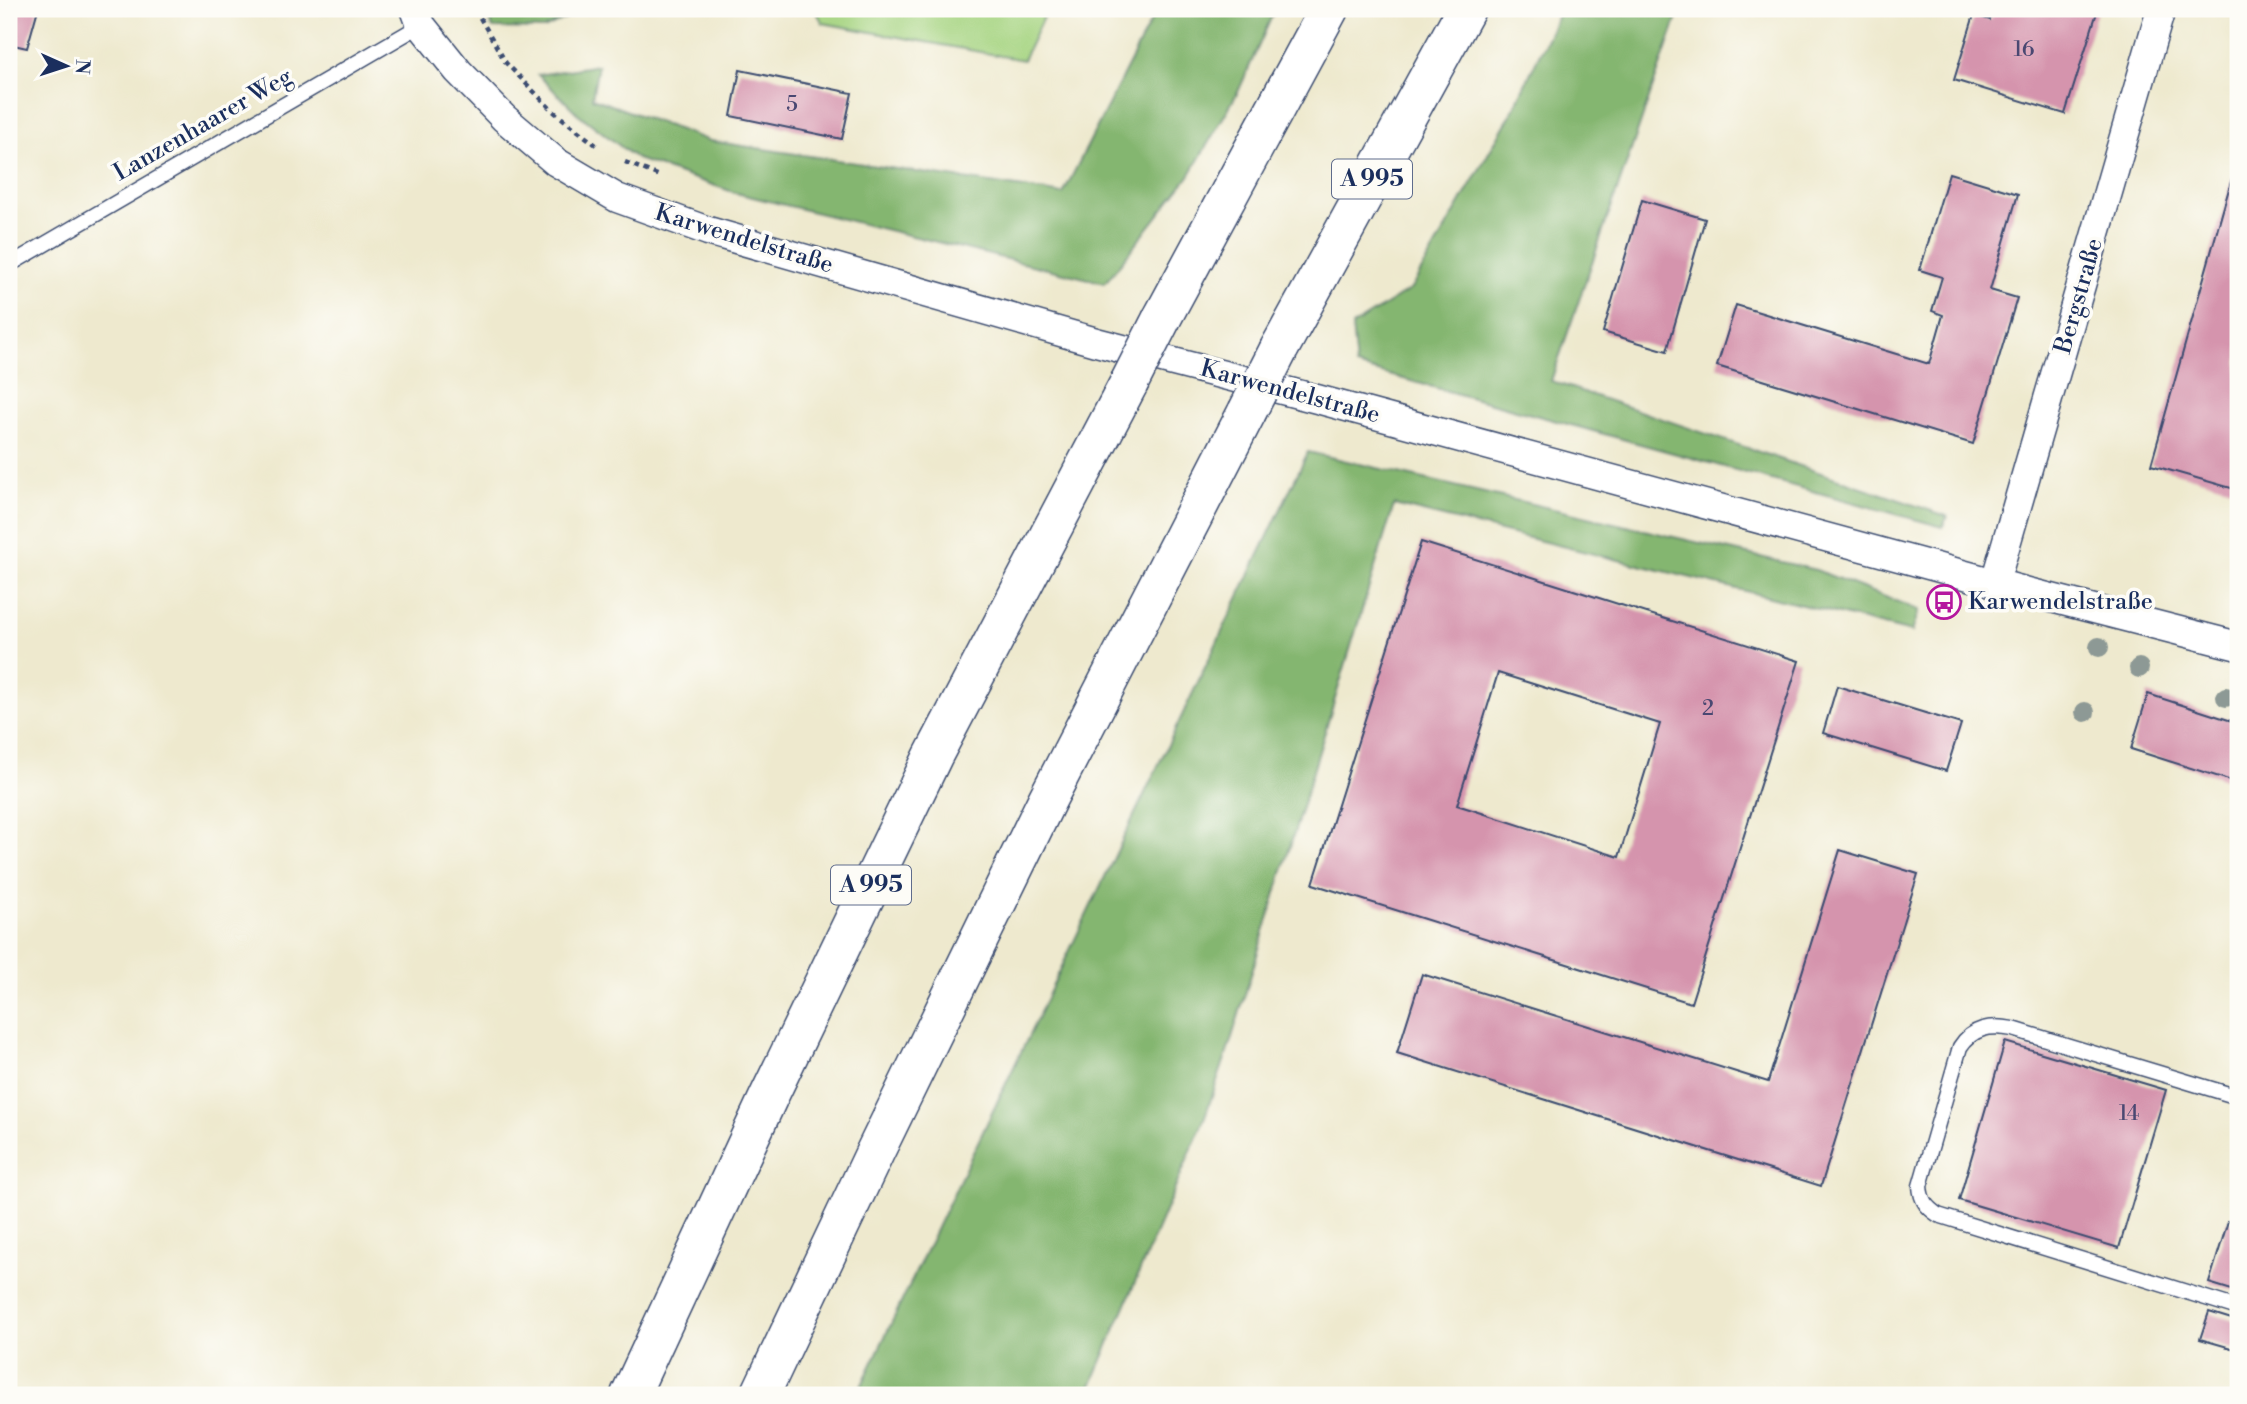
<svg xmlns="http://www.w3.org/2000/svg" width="2247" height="1404" viewBox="0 0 2247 1404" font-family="'Libre Bodoni',serif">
	<rect width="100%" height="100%" fill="#fdfcf7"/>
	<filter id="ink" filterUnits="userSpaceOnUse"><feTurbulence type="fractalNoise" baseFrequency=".0143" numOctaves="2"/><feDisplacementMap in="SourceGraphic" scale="14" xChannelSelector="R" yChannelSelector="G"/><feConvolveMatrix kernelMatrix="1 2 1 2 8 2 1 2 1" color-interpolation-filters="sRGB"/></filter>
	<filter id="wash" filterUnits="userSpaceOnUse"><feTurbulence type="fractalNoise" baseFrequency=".00686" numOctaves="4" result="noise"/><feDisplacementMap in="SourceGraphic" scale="28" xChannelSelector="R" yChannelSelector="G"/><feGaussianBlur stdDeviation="1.57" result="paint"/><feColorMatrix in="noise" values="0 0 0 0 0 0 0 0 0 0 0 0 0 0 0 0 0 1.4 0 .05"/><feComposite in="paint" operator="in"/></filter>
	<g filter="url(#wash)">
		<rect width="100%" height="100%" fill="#eee9ce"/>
		<!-- green -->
		<polygon fill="#a6d481" stroke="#608270" stroke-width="2" points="815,9 1047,9 1023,60 823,23"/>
		<!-- forest -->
		<g fill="#84b66f" stroke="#507266" stroke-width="2">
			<polygon points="485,9 586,9 544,29 493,28"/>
			<polygon points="1157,9 1275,9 1238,92 1189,176 1105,283 736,193 637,159 577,113 538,75 598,65 592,98 710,141 1063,194"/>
			<polygon points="1561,9 1680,9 1551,381 1947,516 1943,527 1356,366 1352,326 1411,289 1511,114"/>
			<polygon points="1308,452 1816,570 1919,610 1912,632 1394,505 1229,1047 1202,1125 1087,1395 857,1395"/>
		</g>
		<g id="blocks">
			<!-- building -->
			<g fill="#d594ad" fill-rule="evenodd">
				<polygon points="9,9 38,9 27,48 9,44"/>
				<polygon points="1993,9 2098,9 2065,114 1954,80 1974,15 1990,20"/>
				<polygon points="740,70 852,93 842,139 731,116"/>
				<polygon points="1949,173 2018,194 1990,290 2017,298 1973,444 1717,366 1736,305 1929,364 1943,315 1932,311 1942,277 1920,270"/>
				<polygon points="2232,178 2238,180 2238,490 2151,465"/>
				<polygon points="1642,200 1705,219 1667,351 1603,332"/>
				<path d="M1421 542 1799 661 1691 1003 1313 884ZM1498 673 1660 724 1619 857 1457 805Z"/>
				<polygon points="1837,686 1961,724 1946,771 1823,733"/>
				<polygon points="2148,694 2238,723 2238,783 2131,749"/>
				<polygon points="1840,850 1918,874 1821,1186 1397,1053 1422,974 1768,1082"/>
				<polygon points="2005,1042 2166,1090 2119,1248 1959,1200"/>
				<polygon points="2228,1221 2238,1224 2238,1292 2209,1283"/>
				<polygon points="2209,1312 2238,1321 2238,1350 2200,1339"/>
			</g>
		</g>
	</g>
	<g filter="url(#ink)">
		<use href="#blocks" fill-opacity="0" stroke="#3b4b6f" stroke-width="2"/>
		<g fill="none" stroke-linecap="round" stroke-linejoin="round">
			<!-- lane casing -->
			<g stroke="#3b4b6f" stroke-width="17">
				<g id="lane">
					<polyline points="9,265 421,25"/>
					<path d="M2238 1097 2013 1029C1990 1025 1973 1027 1960 1047L1920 1186C1921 1200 1926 1207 1938 1215L2238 1308"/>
				</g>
			</g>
			<!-- street casing -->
			<g stroke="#3b4b6f" stroke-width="31">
				<g id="street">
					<polyline points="415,9 421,25 458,71 504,118 556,162 617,198 708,231 1096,342 1317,399 2028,592 2238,646"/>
					<polyline points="1995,582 2161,9"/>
				</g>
			</g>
			<!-- highway casing -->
			<g stroke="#3b4b6f" stroke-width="41">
				<g id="highway">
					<polyline points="1162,318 1329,9"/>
					<polyline points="1279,349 1466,9"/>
					<polyline points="630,1395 769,1096 933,756 1129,383"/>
					<polyline points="760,1395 876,1150 1047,800 1247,412"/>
				</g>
			</g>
			<!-- path -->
			<g stroke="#3b4b6f" stroke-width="4.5" stroke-dasharray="5 5" stroke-linecap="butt">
				<polyline points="475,9 506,63 553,111 596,145"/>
				<polyline points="625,162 662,177"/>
			</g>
			<!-- lane -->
			<use href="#lane" stroke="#fff" stroke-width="14"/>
			<!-- street -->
			<use href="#street" stroke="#fff" stroke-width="28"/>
			<!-- highway -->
			<use href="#highway" stroke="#fff" stroke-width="38"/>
			<!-- highway-bridge casing -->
			<g stroke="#3b4b6f" stroke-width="41" stroke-linecap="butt">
				<g id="highway-bridge">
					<polyline points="1129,383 1162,318"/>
					<polyline points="1247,412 1279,349"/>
				</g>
			</g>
			<!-- highway-bridge -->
			<use href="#highway-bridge" stroke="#fff" stroke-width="38"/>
		</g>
		<!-- trees -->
		<g fill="#8d9995">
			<circle cx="2099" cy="647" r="10"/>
			<circle cx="2139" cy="668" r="10"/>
			<circle cx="2226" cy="697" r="10"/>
			<circle cx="2085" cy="712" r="10"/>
		</g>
	</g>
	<!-- icons -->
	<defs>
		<g id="bus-ring" transform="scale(1.75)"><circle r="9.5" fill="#fdfcf7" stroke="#b5179e" stroke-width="1.5"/><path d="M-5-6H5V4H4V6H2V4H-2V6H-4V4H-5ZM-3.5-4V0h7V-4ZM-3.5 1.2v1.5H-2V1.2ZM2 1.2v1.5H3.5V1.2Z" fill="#b5179e"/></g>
	</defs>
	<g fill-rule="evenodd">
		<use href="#bus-ring" x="1944" y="602"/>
	</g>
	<g text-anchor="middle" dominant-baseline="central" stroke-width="7" stroke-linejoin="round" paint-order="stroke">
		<!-- number labels -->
		<g font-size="21" fill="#4a4872">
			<text x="2024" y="50">16</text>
			<text x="792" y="105">5</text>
			<text x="1708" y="709">2</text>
			<text x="2129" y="1114">14</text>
		</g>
		<!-- shield labels -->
		<g fill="#fdfcf7" stroke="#5f6c8c" stroke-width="2">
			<rect x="1332" y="159.5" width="80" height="39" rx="5"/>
			<rect x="831" y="865.5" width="80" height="39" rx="5"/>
		</g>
		<g font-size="23" font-weight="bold" fill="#1b2f5e">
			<text x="1372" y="179">A 995</text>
			<text x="871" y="885">A 995</text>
		</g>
		<!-- street labels -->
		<g font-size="24" fill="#1b2f5e" stroke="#fdfcf7">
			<text transform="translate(203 125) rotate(-30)">Lanzenhaarer Weg</text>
			<text transform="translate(744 239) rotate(17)">Karwendelstraße</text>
			<text transform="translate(2079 296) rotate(-74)">Bergstraße</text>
			<text transform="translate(1290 392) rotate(15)">Karwendelstraße</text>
		</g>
		<!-- poi labels -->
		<g font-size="24" fill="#1b2f5e" stroke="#fdfcf7" text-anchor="start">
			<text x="1968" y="602">Karwendelstraße</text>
		</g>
	</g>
	<!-- margin -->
	<rect width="2247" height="1404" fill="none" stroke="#fdfcf7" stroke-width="35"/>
	<!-- north arrow -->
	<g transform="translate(66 66) rotate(93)" stroke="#fdfcf7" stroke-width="5" paint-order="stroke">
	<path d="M0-5L12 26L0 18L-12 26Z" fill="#1b2f5e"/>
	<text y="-10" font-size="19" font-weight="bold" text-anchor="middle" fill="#1b2f5e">N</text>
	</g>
</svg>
